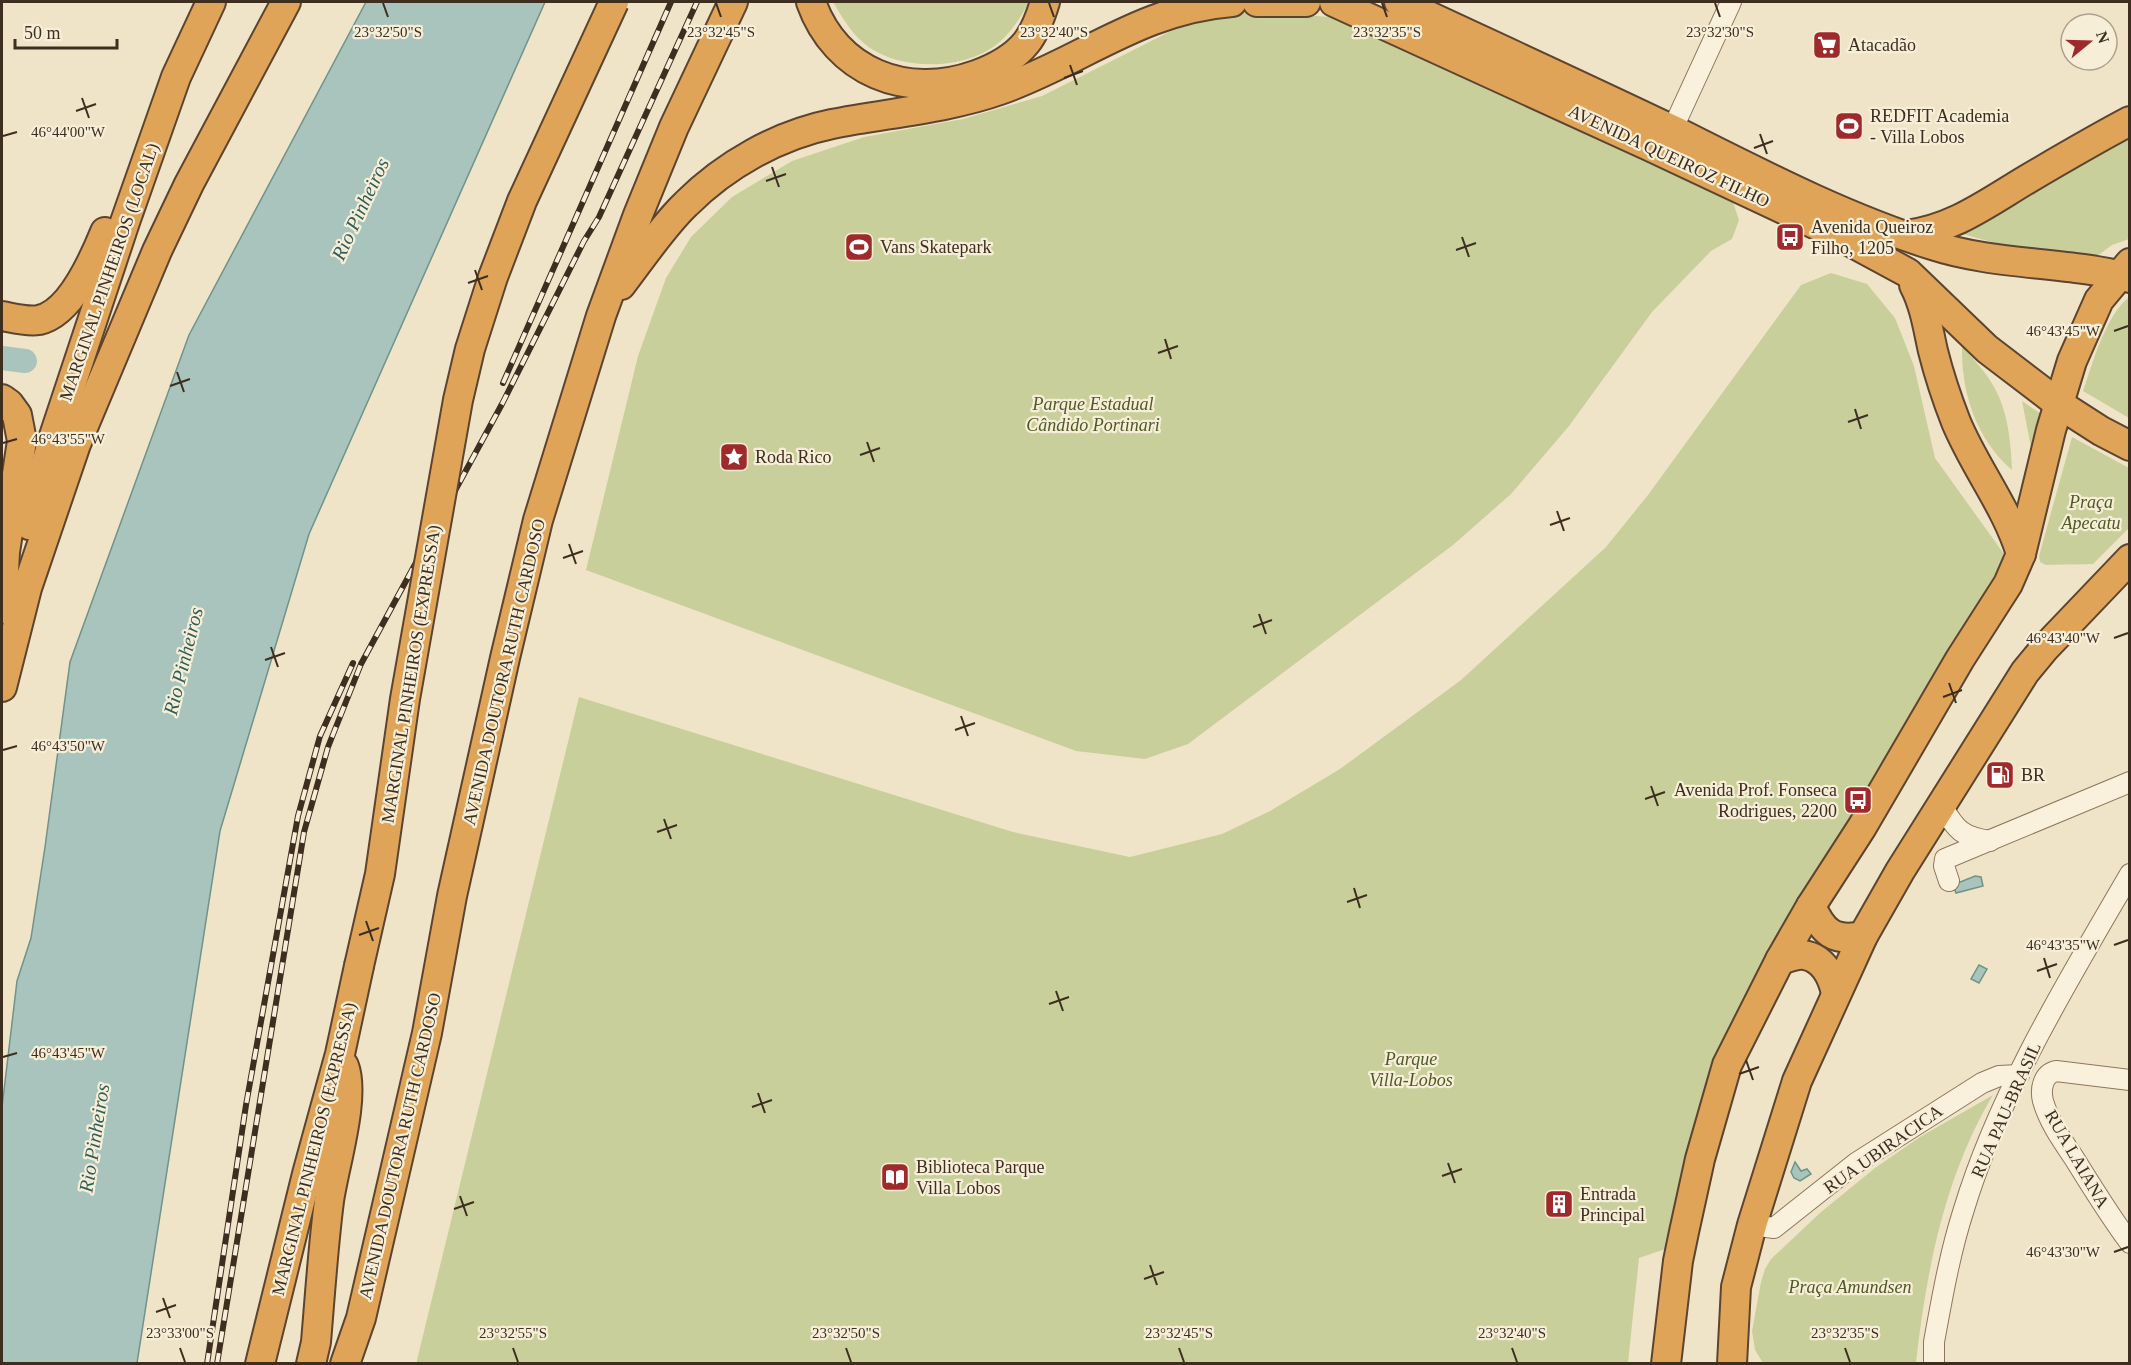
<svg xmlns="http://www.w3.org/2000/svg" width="2131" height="1365" viewBox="0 0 2131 1365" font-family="Georgia,serif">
	<rect width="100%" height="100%" fill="#f0e4c8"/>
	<!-- green -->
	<g fill="#c9cf9b">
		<path d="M833 2H1029C1022 15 1014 28 1003 39 971 70 906 72 870 48 853 36 843 19 833 2Z"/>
		<polygon points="1277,12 1338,18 1713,189 1733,202 1739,220 1732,239 1711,251 1652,312 1569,426 1511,494 1453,545 1188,744 1145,759 1076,751 586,570 638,356 666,278 691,237 732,197 792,161 864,137 963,119 1042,96 1185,24 1231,13"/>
		<polygon points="2129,133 2129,239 2112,245 2092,260 1995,243 1959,233"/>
		<polygon points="1831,273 1867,284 1895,318 1914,366 1935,458 2004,554 1998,586 1784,940 1674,1246 1639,1258 1628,1363 416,1364 579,697 1013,832 1130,857 1222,834 1270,811 1340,769 1419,711 1461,680 1606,547 1648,495 1801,285"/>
		<path d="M2129 297V418L2083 391C2093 362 2105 317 2129 297Z"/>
		<path d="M1962 346C1973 359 1986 372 1994 387 2008 411 2011 443 2012 470 1976 439 1961 392 1962 346Z"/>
		<polygon points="2022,401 2044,416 2033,458"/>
		<polygon points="2072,437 2129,468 2129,528 2093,564 2046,565 2040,562 2039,556"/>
		<path d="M1993 1095C1945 1175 1926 1272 1916 1363H1763L1755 1350 1752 1331 1761 1282 1765 1269 1771 1259 1821 1212 1875 1168 1920 1137Z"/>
	</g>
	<!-- water -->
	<g fill="#a9c4bc" stroke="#6f938a" stroke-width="1.5">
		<polygon points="366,2 545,2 309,534 220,831 137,1363 2,1363 2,1107 17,981 31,938 45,847 70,662 189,335"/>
		<polygon points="1975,876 1981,877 1983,886 1956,893 1953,885"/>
		<polygon points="1979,965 1987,969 1979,983 1971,979"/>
		<polygon points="1795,1162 1801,1171 1807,1169 1811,1174 1800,1181 1794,1178 1791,1172"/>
	</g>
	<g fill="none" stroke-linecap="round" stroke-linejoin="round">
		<!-- river -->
		<polyline stroke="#a9c4bc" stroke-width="24" points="2,358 25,361"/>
		<!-- minor casing -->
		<g stroke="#8d765c" stroke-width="22">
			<g id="minor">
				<polyline points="1667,141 1731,2"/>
				<path d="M1942 806C1956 830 1962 837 1990 841"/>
				<polyline points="1949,881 1944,866 1945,859 2130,782"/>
				<path d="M2130 1080 2056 1071C2043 1074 2040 1089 2043 1101 2049 1122 2062 1140 2074 1158 2092 1187 2109 1215 2130 1243"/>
				<polyline points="1752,1225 1774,1228 1856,1163 1982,1083 1999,1076 2019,1075"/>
				<path d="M1934 1364V1342C1942 1298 1950 1252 1964 1209 1999 1093 2069 979 2130 874"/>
			</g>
		</g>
		<!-- highway casing -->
		<g stroke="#5b4430" stroke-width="32">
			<g id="highway">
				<path d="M811 2C836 72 906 100 976 75 995 68 1013 59 1026 43 1035 32 1041 15 1045 2"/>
				<polyline points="1257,2 1306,2"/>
				<polyline points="1334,2 1649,146 1836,234 1908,273 1987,349 2059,404 2101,431 2130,446"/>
				<path d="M1399 2C1491 45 1583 87 1675 131 1759 173 1843 217 1932 245 1996 266 2065 261 2130 278"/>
				<path d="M1906 235C1953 229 1986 204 2026 180 2060 160 2094 140 2130 121"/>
				<path d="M621 285C641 259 663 226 686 204 725 165 778 135 832 124 887 113 946 109 1000 90 1082 61 1141 9 1232 2"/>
				<path d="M1914 285C1925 306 1928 329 1933 351 1939 375 1947 399 1956 422 1975 468 2007 507 2021 554"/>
				<path d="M2 316C13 318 27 322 39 320 71 313 94 259 105 232"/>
				<polyline points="2,399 9,404 17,415 22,441 5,552 2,609"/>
				<polyline points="29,525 53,439 125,222 176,77 211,2"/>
				<polyline points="2,687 27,588 76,444 157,251 189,184 286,2"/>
				<path d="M1811 906C1823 932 1833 942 1863 936"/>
				<path d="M1780 960C1787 958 1797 954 1804 955 1823 958 1832 976 1836 993"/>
				<polyline points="260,1364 307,1174 340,1054 359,966"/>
				<path d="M311 1364 316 1342C320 1295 323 1248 329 1201 334 1166 356 1097 344 1066"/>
				<polyline points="345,1364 361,1318 427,1033 452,896 505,658 538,520 601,316 638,215 674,127 733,2"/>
				<polyline points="1666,1364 1678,1261 1684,1232 1700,1159 1727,1065 1780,960 1811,906 1862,827 1960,659 2008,584 2021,554 2051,430 2072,361 2099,300 2130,263"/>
				<polyline points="1732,1364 1736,1287 1752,1225 1797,1081 1863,936 1900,871 2025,672 2044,649 2130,559"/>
			</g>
		</g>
		<!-- minor -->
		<use href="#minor" stroke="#faf1dc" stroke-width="20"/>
		<!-- highway -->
		<use href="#highway" stroke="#e0a458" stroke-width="28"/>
		<!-- rail casing -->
		<g stroke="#3d2e20" stroke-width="6">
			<g id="rail">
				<polyline points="503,383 671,2"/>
				<polyline points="207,1364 246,1105 298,816 320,736 353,663"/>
				<polyline points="217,1364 304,832 328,747 361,664 502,404 584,241 599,217 697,2"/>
			</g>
		</g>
		<!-- rail -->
		<use href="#rail" stroke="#f7eed8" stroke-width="4" stroke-dasharray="11" stroke-linecap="butt"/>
		<!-- highway-bridge casing -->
		<g stroke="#5b4430" stroke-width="32" stroke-linecap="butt">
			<polyline id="highway-bridge" points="359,966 380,874 405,699 458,400 470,349 493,277 522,201 614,2"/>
		</g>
		<!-- highway-bridge -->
		<use href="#highway-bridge" stroke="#e0a458" stroke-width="28"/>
	</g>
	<!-- ticks -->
	<path fill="none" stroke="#3d2e20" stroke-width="2" d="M383 3 388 17M716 3 721 17M1049 3 1054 17M1382 3 1387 17M1715 3 1720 17M1070 65 1077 85M1064 78 1083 71M82 98 89 118M76 111 96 104M1760 134 1767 154M3 136 17 132M1754 148 1773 141M772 167 779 187M766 181 786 174M1462 237 1469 257M1456 250 1476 243M475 270 482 290M468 283 488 276M2114 331 2128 326M1165 339 1171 359M1158 353 1178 346M177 372 184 392M170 386 190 379M1855 409 1861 429M1848 422 1868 415M867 442 874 462M3 443 17 439M860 455 880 448M1557 511 1564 531M1550 525 1570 518M569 544 576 564M563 558 583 551M1259 614 1266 634M1253 627 1272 620M2114 638 2128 633M271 647 278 667M265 660 285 653M1949 683 1956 703M1943 697 1962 690M961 716 968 736M955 730 975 723M3 750 17 746M1651 786 1658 806M1645 799 1665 792M664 819 671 839M657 832 677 825M1354 888 1360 908M1347 902 1367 895M366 921 373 941M359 935 379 928M2114 945 2128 940M2044 958 2050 978M2037 971 2057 964M1056 991 1063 1011M1049 1004 1069 997M3 1057 17 1053M1746 1060 1753 1080M1739 1074 1759 1067M758 1093 765 1113M752 1107 772 1100M1448 1163 1455 1183M1442 1176 1462 1169M460 1196 467 1216M454 1209 474 1202M2114 1252 2128 1247M1150 1265 1157 1285M1144 1279 1164 1272M163 1298 170 1318M156 1312 176 1305M180 1348 185 1362M513 1348 518 1362M846 1348 851 1362M1179 1348 1184 1362M1512 1348 1517 1362M1845 1348 1850 1362"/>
	<!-- icons -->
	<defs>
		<g id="supermarket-square" transform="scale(1.5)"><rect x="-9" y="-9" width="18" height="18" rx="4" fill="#9e2a2b" stroke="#f7eed8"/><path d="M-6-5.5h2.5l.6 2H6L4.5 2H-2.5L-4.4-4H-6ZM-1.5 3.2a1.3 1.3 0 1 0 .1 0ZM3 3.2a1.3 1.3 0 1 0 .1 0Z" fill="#fff"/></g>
		<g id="stadium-square" transform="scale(1.5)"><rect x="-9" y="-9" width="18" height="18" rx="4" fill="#9e2a2b" stroke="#f7eed8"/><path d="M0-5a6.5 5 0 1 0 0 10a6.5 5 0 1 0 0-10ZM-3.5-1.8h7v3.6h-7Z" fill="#fff"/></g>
		<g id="bus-square" transform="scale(1.5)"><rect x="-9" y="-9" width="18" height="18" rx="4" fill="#9e2a2b" stroke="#f7eed8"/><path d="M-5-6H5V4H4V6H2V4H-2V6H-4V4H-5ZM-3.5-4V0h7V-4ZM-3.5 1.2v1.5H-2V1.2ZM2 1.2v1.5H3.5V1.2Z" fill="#fff"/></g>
		<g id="sight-square" transform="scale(1.5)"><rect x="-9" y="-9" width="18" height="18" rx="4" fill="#9e2a2b" stroke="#f7eed8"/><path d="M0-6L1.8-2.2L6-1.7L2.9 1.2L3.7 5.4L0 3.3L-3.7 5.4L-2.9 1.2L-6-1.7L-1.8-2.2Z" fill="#fff"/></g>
		<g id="fuel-square" transform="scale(1.5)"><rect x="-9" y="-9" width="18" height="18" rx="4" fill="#9e2a2b" stroke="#f7eed8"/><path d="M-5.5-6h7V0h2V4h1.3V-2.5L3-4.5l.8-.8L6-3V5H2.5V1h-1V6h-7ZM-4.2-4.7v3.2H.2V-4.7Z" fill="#fff"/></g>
		<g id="library-square" transform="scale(1.5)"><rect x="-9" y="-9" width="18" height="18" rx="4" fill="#9e2a2b" stroke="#f7eed8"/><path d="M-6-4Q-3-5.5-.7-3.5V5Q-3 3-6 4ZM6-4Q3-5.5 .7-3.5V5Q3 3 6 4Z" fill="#fff"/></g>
		<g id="building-square" transform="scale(1.5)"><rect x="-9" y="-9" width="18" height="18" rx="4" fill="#9e2a2b" stroke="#f7eed8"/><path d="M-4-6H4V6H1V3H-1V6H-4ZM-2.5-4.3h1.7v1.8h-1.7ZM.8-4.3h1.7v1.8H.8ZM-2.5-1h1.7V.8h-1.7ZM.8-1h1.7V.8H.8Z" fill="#fff"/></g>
	</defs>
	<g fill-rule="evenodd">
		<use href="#supermarket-square" x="1827" y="45"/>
		<use href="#stadium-square" x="1849" y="126"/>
		<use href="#bus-square" x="1790" y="237"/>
		<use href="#stadium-square" x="859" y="247"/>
		<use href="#sight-square" x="734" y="457"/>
		<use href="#fuel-square" x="2000" y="775"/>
		<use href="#bus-square" x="1858" y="800"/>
		<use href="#library-square" x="895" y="1177"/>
		<use href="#building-square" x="1559" y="1204"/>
	</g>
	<g text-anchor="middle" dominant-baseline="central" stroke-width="4.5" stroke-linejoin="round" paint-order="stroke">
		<!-- poi labels -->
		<g font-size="18" fill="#3d2e20" stroke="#f7eed8" text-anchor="start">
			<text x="1848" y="45">Atacadão</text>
			<text x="1870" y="116">REDFIT Academia<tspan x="1870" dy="21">- Villa Lobos</tspan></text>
			<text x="1811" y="227">Avenida Queiroz<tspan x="1811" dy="21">Filho, 1205</tspan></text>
			<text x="880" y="247">Vans Skatepark</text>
			<text x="755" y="457">Roda Rico</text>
			<text x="2021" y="775">BR</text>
			<text x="1837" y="790" text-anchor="end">Avenida Prof. Fonseca<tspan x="1837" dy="21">Rodrigues, 2200</tspan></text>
			<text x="916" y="1167">Biblioteca Parque<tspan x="916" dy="21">Villa Lobos</tspan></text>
			<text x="1580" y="1194">Entrada<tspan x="1580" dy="21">Principal</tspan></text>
		</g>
		<!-- street labels -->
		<g font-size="18" fill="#3d2e20" stroke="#f7eed8">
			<text transform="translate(1669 156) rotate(25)">AVENIDA QUEIROZ FILHO</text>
			<text transform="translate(109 272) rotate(-71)">MARGINAL PINHEIROS (LOCAL)</text>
			<text transform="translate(504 672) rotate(-77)">AVENIDA DOUTORA RUTH CARDOSO</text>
			<text transform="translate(411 674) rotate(-81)">MARGINAL PINHEIROS (EXPRESSA)</text>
			<text transform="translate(2006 1110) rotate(-66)">RUA PAU-BRASIL</text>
			<text transform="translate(400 1146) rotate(-77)">AVENIDA DOUTORA RUTH CARDOSO</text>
			<text transform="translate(314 1149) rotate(-76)">MARGINAL PINHEIROS (EXPRESSA)</text>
			<text transform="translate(1883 1149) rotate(-35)">RUA UBIRACICA</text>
			<text transform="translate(2077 1159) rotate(60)">RUA LAIANA</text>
		</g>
		<!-- park labels -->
		<g font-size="18" font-style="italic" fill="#4d5a26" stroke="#f7eed8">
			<text x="1093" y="404">Parque Estadual<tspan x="1093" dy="21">Cândido Portinari</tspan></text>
			<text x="2091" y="502">Praça<tspan x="2091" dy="21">Apecatu</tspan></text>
			<text x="1411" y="1059">Parque<tspan x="1411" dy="21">Villa-Lobos</tspan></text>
			<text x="1850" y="1287">Praça Amundsen</text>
		</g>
		<!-- water labels -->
		<g font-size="20" font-style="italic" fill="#2f5d5a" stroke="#f7eed8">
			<text transform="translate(360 209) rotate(-65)">Rio Pinheiros</text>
			<text transform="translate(183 661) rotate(-76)">Rio Pinheiros</text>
			<text transform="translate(94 1138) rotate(-81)">Rio Pinheiros</text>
		</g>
	</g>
	<g font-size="15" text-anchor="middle" fill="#3d2e20" stroke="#f7eed8" stroke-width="4.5" stroke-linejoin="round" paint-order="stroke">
		<text x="388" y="37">23°32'50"S</text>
		<text x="721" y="37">23°32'45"S</text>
		<text x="1054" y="37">23°32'40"S</text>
		<text x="1387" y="37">23°32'35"S</text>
		<text x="1720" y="37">23°32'30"S</text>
		<text x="68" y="137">46°44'00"W</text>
		<text x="2063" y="336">46°43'45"W</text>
		<text x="68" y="444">46°43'55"W</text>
		<text x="2063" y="643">46°43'40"W</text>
		<text x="68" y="751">46°43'50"W</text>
		<text x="2063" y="950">46°43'35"W</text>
		<text x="68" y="1058">46°43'45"W</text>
		<text x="2063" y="1257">46°43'30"W</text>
		<text x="180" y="1338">23°33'00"S</text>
		<text x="513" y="1338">23°32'55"S</text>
		<text x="846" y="1338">23°32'50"S</text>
		<text x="1179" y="1338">23°32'45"S</text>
		<text x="1512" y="1338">23°32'40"S</text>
		<text x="1845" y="1338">23°32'35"S</text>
	</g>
	<!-- border -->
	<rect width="2131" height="1365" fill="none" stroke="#3d2e20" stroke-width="6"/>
	<!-- north arrow -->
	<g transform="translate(2089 42) rotate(71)"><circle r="28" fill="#f7eed8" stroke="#ada18e" stroke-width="1.5"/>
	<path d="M0-4.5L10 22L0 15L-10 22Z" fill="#9e2a2b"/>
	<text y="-9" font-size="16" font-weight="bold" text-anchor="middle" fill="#3d2e20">N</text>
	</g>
	<!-- scale -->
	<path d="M15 39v9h102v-9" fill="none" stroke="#3d2e20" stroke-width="3"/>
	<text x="24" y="39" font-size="18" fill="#3d2e20" stroke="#f7eed8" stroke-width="4.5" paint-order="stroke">50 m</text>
</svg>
